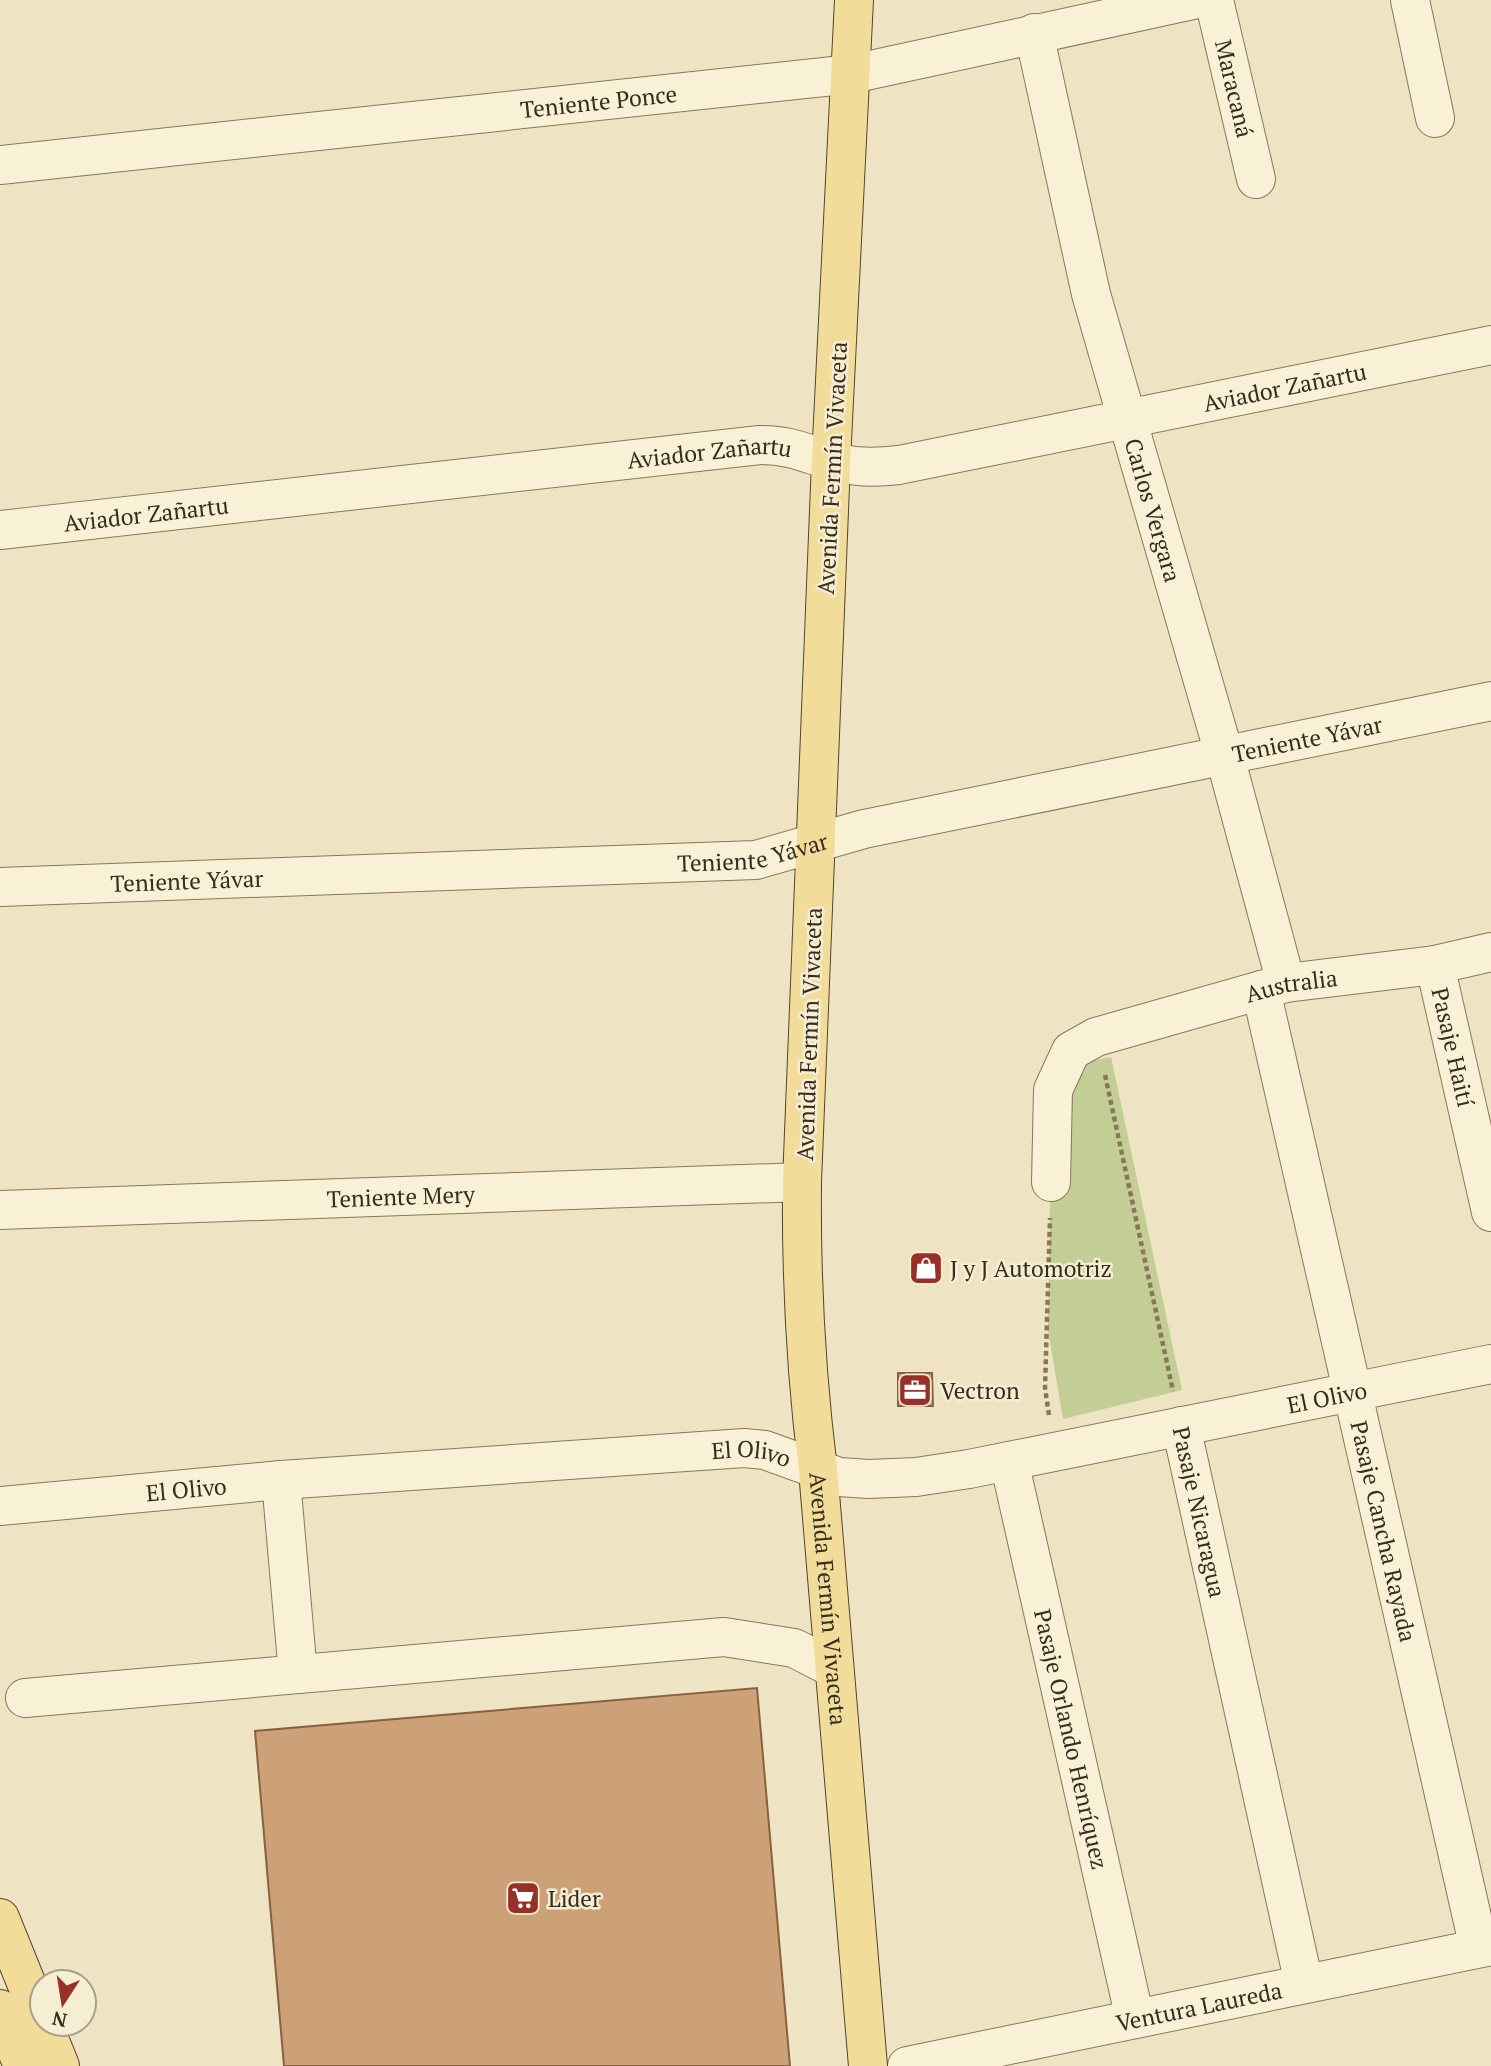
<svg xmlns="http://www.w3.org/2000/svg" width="1491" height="2066" viewBox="0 0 1491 2066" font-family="'PT Serif',serif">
	<rect width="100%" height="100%" fill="#eee4c3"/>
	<!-- grass -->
	<polygon fill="#c3cd96" points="1111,1057 1182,1390 1063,1419 1048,1330 1051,1136 1079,1063"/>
	<!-- building -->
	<g fill="#cda178" stroke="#88613f" stroke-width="2">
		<polygon points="898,1373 932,1373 933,1406 898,1406"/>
		<polygon points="757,1688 790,2066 284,2066 255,1731"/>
	</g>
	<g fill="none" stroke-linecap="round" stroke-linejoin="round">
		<!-- minor casing -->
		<g stroke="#897659" stroke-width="40">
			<g id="minor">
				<path id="s1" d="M1214 0 1256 179"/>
				<polyline points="1410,0 1435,118"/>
				<path id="s2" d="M1034 33 1091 294 1225 757 1286 983"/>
				<path id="s3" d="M0 165 852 74 1193 0"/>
				<path id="s4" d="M0 530 760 445C796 445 812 457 844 464 862 468 881 467 899 465L1491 345"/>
				<path id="s5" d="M0 887 756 860 864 829 1491 701"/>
				<path id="s6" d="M1435 965 1491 1212"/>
				<path id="s7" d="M1261 990 1479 1948"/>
				<path id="s8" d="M1051 1182 1053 1090 1071 1051 1096 1037 1286 983 1435 965 1491 952"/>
				<path id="s9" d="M0 1210 802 1182"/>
				<path id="s10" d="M1181 1426 1304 1984"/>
				<path id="s11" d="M1009 1461 1135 2019"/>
				<polyline points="281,1480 298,1674"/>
				<path id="s12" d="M0 1506 281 1480 744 1448 765 1450 839 1477 869 1479 916 1477 969 1469 1491 1364"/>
				<polyline points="25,1698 724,1637 794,1648 833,1668"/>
				<path id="s13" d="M907 2066 1491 1946"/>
			</g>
		</g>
		<!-- major casing -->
		<g stroke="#56432e" stroke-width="40">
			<g id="major">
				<path id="s14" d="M854 0 831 461 802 1182C801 1279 806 1374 818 1470L868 2066"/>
				<polyline points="0,1918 42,2022"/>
				<polyline points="0,2009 23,2066"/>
				<polyline points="43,2024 60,2066"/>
			</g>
		</g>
		<!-- path -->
		<g stroke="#897659" stroke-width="4.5" stroke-dasharray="5 3.5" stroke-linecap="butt">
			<polyline points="1105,1075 1173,1391"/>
			<polyline points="1049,1415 1045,1388 1050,1218"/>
		</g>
		<!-- minor -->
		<use href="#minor" stroke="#f9f1d6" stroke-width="38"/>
		<!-- major -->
		<use href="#major" stroke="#f2dc9a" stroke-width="38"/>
	</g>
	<!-- icons -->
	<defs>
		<g id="shop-square" transform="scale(1.75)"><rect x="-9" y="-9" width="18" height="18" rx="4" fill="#983029" stroke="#f6eed2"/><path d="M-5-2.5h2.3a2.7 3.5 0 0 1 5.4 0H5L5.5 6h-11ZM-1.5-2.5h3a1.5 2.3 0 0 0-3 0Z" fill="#fff"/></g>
		<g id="office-square" transform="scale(1.75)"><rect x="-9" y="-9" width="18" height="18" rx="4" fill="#983029" stroke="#f6eed2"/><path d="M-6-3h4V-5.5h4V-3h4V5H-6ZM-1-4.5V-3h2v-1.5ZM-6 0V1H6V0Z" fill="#fff"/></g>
		<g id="supermarket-square" transform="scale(1.75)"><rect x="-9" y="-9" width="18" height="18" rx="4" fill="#983029" stroke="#f6eed2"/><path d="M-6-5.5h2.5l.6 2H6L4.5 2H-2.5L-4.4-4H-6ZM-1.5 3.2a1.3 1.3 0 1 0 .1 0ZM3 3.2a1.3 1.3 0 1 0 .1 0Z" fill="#fff"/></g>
	</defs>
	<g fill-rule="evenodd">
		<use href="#shop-square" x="926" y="1268"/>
		<use href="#office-square" x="915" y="1390"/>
		<use href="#supermarket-square" x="523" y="1898"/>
	</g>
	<g text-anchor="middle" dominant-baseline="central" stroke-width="5" stroke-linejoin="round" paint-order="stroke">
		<!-- street labels -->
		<g font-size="23" fill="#382c1e" stroke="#f6eed2">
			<text stroke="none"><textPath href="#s1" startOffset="91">Maracaná</textPath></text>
			<text stroke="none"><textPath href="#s3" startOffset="602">Teniente Ponce</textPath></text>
			<text stroke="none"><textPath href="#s4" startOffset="1300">Aviador Zañartu</textPath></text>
			<text stroke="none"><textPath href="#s4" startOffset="714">Aviador Zañartu</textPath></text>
			<text transform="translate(832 468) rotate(-87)">Avenida Fermín Vivaceta</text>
			<text stroke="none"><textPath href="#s2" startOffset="492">Carlos Vergara</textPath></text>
			<text stroke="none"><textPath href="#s4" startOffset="147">Aviador Zañartu</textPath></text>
			<text stroke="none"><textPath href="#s5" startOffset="1321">Teniente Yávar</textPath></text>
			<text stroke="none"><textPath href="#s5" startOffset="754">Teniente Yávar</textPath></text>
			<text stroke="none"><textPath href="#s5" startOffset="187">Teniente Yávar</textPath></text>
			<text stroke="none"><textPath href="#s8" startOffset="366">Australia</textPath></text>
			<text transform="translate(809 1034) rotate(-88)">Avenida Fermín Vivaceta</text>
			<text stroke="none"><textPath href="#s6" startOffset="84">Pasaje Haití</textPath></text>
			<text stroke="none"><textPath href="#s9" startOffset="401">Teniente Mery</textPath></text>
			<text stroke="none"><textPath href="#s12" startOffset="1342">El Olivo</textPath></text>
			<text stroke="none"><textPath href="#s12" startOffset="754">El Olivo</textPath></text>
			<text stroke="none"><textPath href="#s12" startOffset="187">El Olivo</textPath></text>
			<text stroke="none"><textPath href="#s10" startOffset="88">Pasaje Nicaragua</textPath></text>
			<text stroke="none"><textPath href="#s7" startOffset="555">Pasaje Cancha Rayada</textPath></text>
			<text stroke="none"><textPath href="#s14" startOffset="1601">Avenida Fermín Vivaceta</textPath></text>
			<text stroke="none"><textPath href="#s11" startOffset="285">Pasaje Orlando Henríquez</textPath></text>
			<text stroke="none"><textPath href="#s13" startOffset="298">Ventura Laureda</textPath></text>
		</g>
		<!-- poi labels -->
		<g font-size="23" fill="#382c1e" stroke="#f6eed2" text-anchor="start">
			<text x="950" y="1268">J y J Automotriz</text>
			<text x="940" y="1390">Vectron</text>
			<text x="548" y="1898">Lider</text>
		</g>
	</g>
	<!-- north arrow -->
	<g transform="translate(63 2003) rotate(192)"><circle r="33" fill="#f6eed2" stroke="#aaa08a" stroke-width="2"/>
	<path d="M0-5L12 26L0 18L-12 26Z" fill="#983029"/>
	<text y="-10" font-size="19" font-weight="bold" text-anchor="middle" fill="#382c1e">N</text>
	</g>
</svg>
